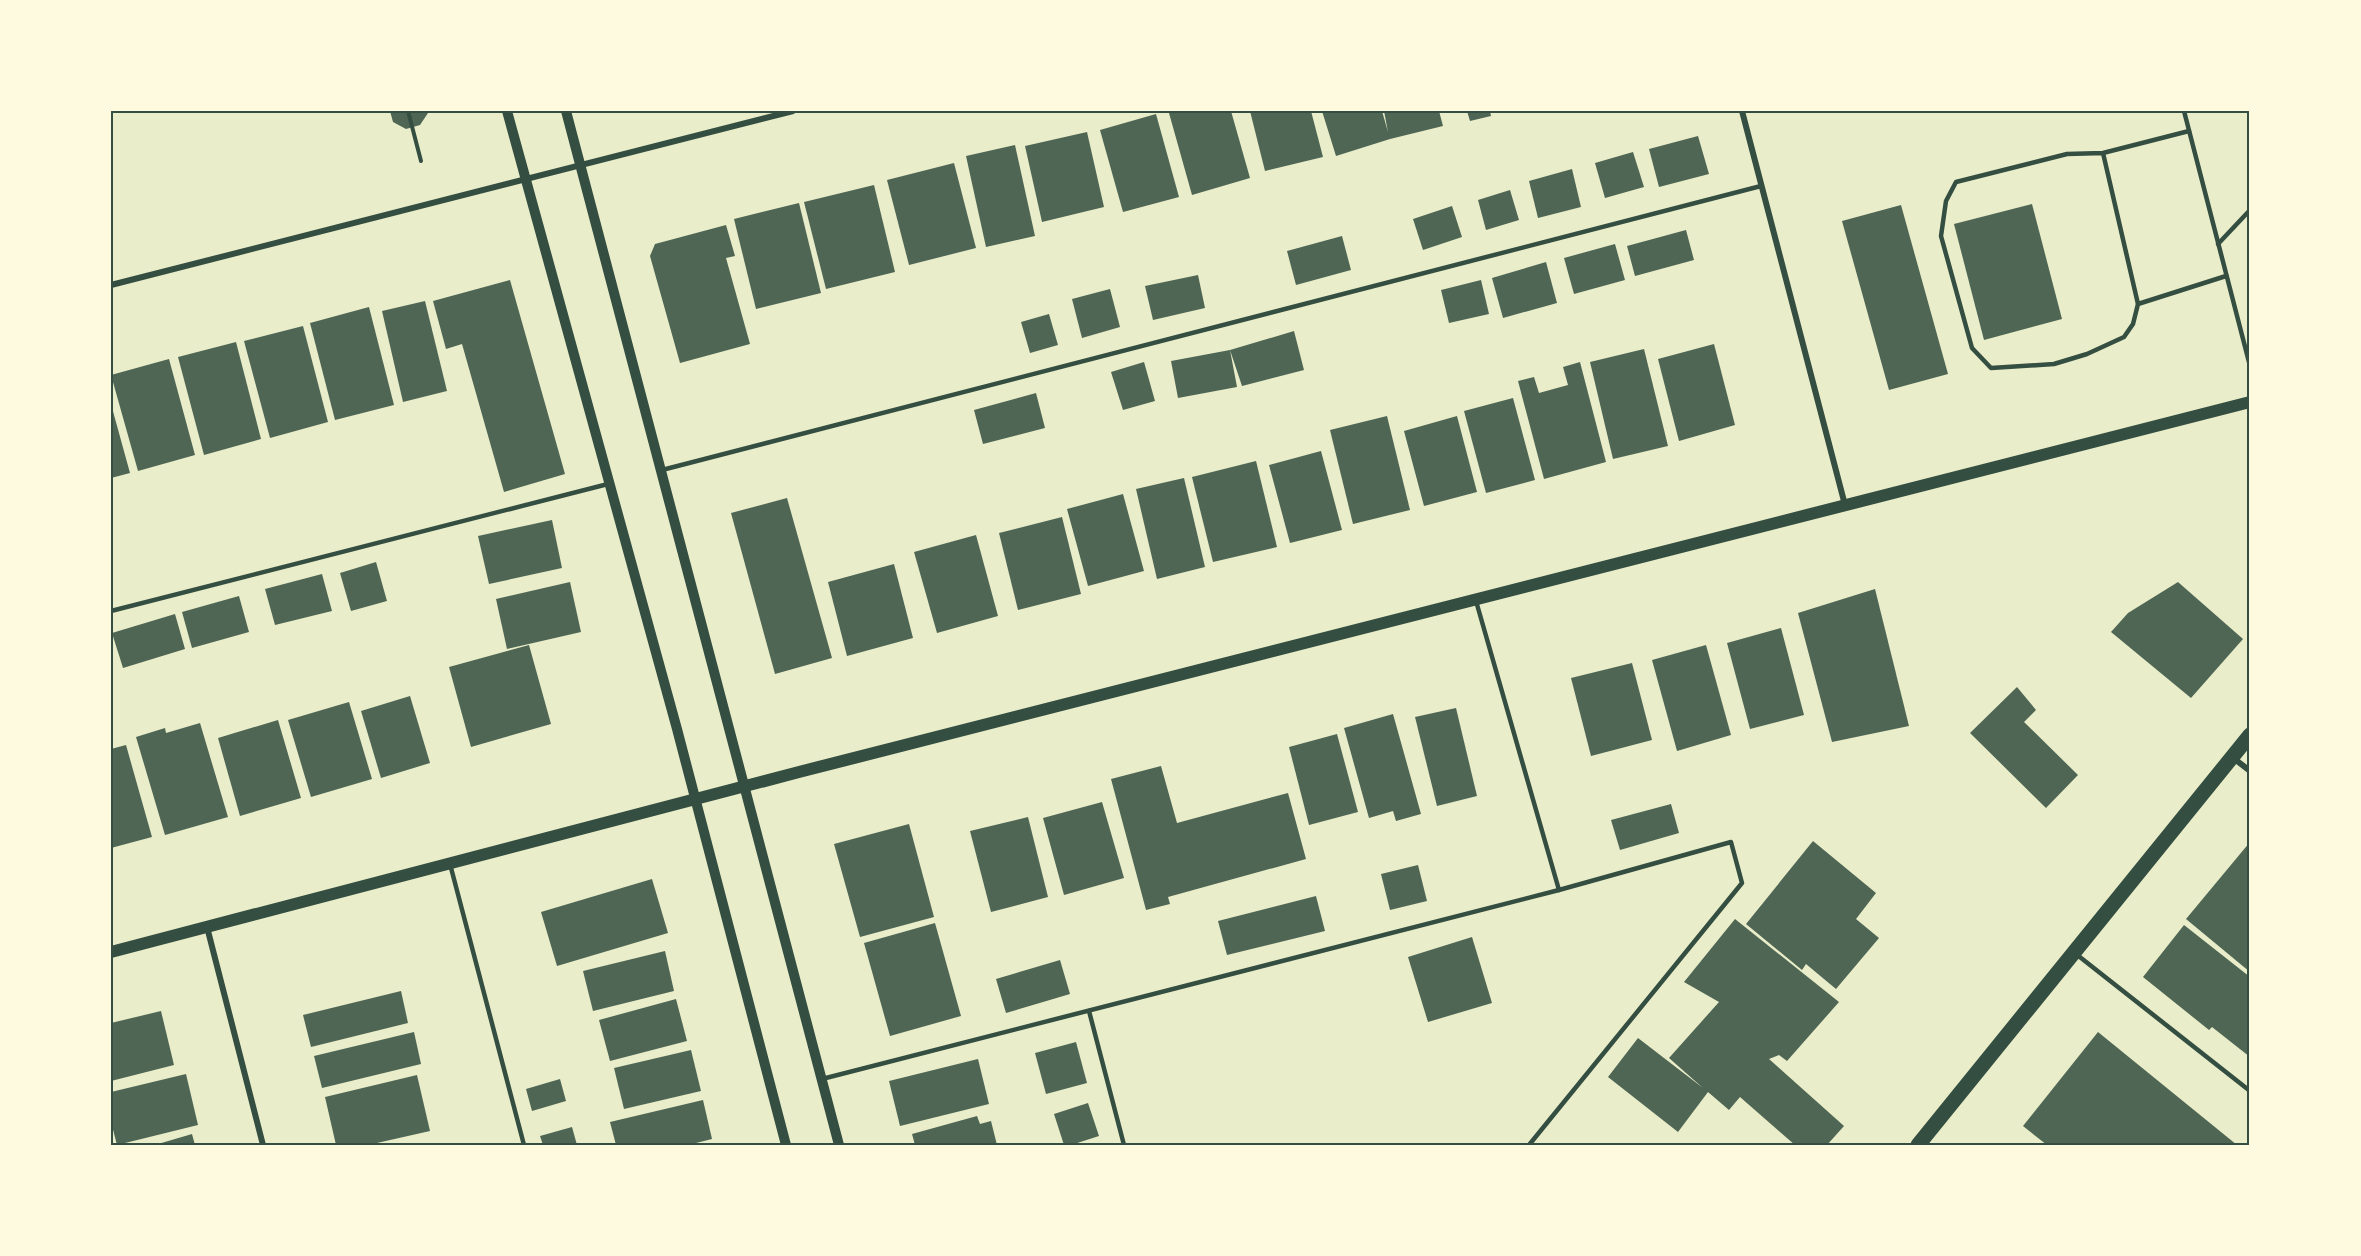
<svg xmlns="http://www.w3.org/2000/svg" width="2361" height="1256" viewBox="0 0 2361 1256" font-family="'Space Grotesk',sans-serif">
	<rect width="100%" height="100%" fill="#e9edc9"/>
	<!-- building -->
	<g fill="#4f6655">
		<polygon points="390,111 428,111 428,113 420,125 406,129 393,122"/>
		<polygon points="1176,111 1231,111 1250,178 1192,195 1169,113"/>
		<polygon points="1250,111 1311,111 1323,157 1265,171"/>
		<polygon points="1322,111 1382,111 1388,132 1384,111 1439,111 1443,126 1390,139 1336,156"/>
		<polygon points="1467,111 1490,111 1491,116 1470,121"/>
		<polygon points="1156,114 1179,197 1123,212 1100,130"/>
		<polygon points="1087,132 1104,207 1042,222 1025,146"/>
		<polygon points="1698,136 1709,174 1659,187 1649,149"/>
		<polygon points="1015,145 1035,236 986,247 966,156"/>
		<polygon points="1633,152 1644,187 1605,198 1595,163"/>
		<polygon points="954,163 976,248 909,265 887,180"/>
		<polygon points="1572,169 1581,207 1538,218 1529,181"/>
		<polygon points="874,185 895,272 826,289 804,202"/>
		<polygon points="1510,190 1519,220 1486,230 1478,200"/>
		<polygon points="799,203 821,293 756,309 734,219"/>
		<polygon points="2032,204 2062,319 1984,340 1954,224"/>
		<polygon points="1901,205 1948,374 1889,390 1842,221"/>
		<polygon points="1452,206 1462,237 1423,250 1413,219"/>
		<polygon points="726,225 735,256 726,258 750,344 680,363 650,256 655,244"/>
		<polygon points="1686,230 1694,260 1635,276 1627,246"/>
		<polygon points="1342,236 1351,270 1296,285 1287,251"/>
		<polygon points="1615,244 1625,280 1574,294 1564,258"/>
		<polygon points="1546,262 1557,303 1503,318 1492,278"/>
		<polygon points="1198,275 1205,308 1153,320 1145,286"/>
		<polygon points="510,280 565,474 504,492 462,344 446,349 433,301"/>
		<polygon points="1481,280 1489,314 1449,323 1441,290"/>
		<polygon points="1110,289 1120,327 1082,338 1072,299"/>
		<polygon points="425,301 447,391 403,402 382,311"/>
		<polygon points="369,307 394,405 335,420 310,323"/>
		<polygon points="1049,314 1058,345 1030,353 1021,322"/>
		<polygon points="303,326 328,422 270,438 244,341"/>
		<polygon points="1294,331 1304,370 1242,386 1230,350 1237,387 1178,398 1171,361 1230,350"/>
		<polygon points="236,342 261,439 204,455 178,357"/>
		<polygon points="1714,344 1735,425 1679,441 1658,359"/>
		<polygon points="1644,349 1668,446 1613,459 1590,362"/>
		<polygon points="169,359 195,455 138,471 111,375"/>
		<polygon points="1144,362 1155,401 1123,410 1111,372"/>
		<polygon points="1580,362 1606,462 1544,479 1518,381 1534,377 1539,393 1568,385 1563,367"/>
		<polygon points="1036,393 1045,428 983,444 974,410"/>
		<polygon points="1513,398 1535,480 1486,493 1464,411"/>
		<polygon points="111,404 130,473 111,478"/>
		<polygon points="1387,416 1410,510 1353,524 1330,430"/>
		<polygon points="1457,416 1477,492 1424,506 1404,431"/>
		<polygon points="1321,451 1342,530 1290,543 1269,465"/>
		<polygon points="1256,461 1277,547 1213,562 1192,477"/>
		<polygon points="1184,478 1205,567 1157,579 1136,489"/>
		<polygon points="1123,494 1144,571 1088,586 1067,509"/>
		<polygon points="787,498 832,658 775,674 731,513"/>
		<polygon points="1062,517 1081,594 1018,610 999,533"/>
		<polygon points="552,520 562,568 489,584 478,536"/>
		<polygon points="976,535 998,616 937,633 914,552"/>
		<polygon points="376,562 387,601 351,611 340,573"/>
		<polygon points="894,564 913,638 847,656 828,582"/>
		<polygon points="322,574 332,611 275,625 265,589"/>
		<polygon points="570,582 581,632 507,649 496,599"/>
		<polygon points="2178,582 2243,639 2191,698 2111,632 2128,613"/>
		<polygon points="1875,589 1909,726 1832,742 1798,613"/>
		<polygon points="239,596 249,632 192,648 182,612"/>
		<polygon points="175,614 185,649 123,668 112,633"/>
		<polygon points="1781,628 1804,715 1750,729 1727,643"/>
		<polygon points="529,645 551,724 471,747 449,667"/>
		<polygon points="1706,645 1731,735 1677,751 1652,660"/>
		<polygon points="1632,663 1652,740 1591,756 1571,678"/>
		<polygon points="2017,687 2036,710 2024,722 2078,775 2046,808 1970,733"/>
		<polygon points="410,696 430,763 381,778 361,711"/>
		<polygon points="349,702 372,779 311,797 288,720"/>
		<polygon points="1456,708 1477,796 1437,806 1415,717"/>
		<polygon points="1393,714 1421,814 1396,821 1393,811 1369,818 1344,728"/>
		<polygon points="278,720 301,798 240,816 218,738"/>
		<polygon points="200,723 228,817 165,835 136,737 165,728 166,733"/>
		<polygon points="1337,734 1358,812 1309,825 1289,747"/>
		<polygon points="126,745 152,837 111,848 111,749"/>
		<polygon points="1161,766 1177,823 1288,793 1306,859 1168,897 1170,904 1146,910 1111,779"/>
		<polygon points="1102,802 1124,878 1064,895 1043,818"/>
		<polygon points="1671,804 1679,833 1620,850 1611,820"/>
		<polygon points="1028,817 1048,897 991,912 970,831"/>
		<polygon points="909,824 934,917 860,937 834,844"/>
		<polygon points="1813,841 1876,893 1856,919 1879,938 1836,989 1806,964 1802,970 1746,924"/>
		<polygon points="2250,842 2250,972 2186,919"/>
		<polygon points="1418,865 1427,901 1390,910 1381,874"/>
		<polygon points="652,879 668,933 557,966 541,912"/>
		<polygon points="1316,896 1325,931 1227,955 1218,921"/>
		<polygon points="1735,919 1839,1002 1787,1061 1779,1055 1769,1059 1844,1126 1827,1145 1795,1145 1740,1097 1729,1110 1708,1092 1678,1132 1608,1077 1638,1038 1703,1088 1669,1058 1719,1002 1684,982"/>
		<polygon points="935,923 961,1016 890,1036 864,943"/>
		<polygon points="2184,925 2250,977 2250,1057 2212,1027 2209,1030 2143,977"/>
		<polygon points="1472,937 1492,1003 1428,1022 1408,957"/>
		<polygon points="665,951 674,991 593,1011 583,971"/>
		<polygon points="1060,960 1070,994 1006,1013 996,979"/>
		<polygon points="401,991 408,1023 311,1047 303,1015"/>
		<polygon points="676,999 687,1041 610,1061 599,1020"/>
		<polygon points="161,1011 174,1065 111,1081 111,1023"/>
		<polygon points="414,1032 421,1064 322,1088 314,1056"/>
		<polygon points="2098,1032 2237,1145 2047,1145 2023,1126"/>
		<polygon points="1076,1042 1087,1083 1046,1094 1035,1053"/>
		<polygon points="691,1050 701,1091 624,1109 614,1068"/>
		<polygon points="978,1059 989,1104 900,1126 889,1081"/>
		<polygon points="186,1074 198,1125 117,1145 111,1122 111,1092"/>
		<polygon points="417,1075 430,1131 368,1145 336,1145 325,1097"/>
		<polygon points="560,1079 566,1101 532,1111 526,1089"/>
		<polygon points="703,1100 712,1139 688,1145 616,1145 610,1122"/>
		<polygon points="1088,1103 1099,1136 1071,1145 1064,1145 1054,1114"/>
		<polygon points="977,1116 980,1124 991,1121 997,1145 915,1145 912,1134"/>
		<polygon points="572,1127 577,1145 543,1145 540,1136"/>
		<polygon points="192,1134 195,1145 159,1145 158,1144"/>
	</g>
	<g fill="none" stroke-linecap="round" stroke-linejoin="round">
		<!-- path -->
		<polyline stroke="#344e41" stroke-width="4" points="408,111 421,161"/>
		<!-- service -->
		<g stroke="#344e41" stroke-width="4.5">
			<polyline points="2184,111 2250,366"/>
			<polyline points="2103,153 2138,304 2133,324 2124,337 2087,354 2054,364 1991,368 1972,348 1941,236 1946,201 1956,182 2067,154 2103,153 2189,131"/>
			<polyline points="2218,244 2250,210"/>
			<polyline points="2138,304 2226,276"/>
			<polyline points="662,470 1761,186"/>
			<polyline points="1476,601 1559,890"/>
			<polyline points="111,611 608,484"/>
			<polyline points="450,864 524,1145"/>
			<polyline points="2076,954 2250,1091"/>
			<polyline points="1089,1011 1124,1145"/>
			<polyline points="822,1079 1559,890 1731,842 1742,883 1529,1145"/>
		</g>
		<!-- minor -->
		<g stroke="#344e41" stroke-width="6">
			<polyline points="1742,111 1845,505"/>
			<polyline points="111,285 793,111"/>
			<polyline points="2232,757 2250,771"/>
			<polyline points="207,927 263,1145"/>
		</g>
		<!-- tertiary -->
		<g stroke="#344e41" stroke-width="10">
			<polyline points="507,111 677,729 786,1145"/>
			<polyline points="566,111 839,1145"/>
		</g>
		<!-- secondary -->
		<polyline stroke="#344e41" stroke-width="12" points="111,952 799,772 2250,402"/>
		<!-- primary -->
		<polyline stroke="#344e41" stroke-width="15" points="1918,1145 2250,735"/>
	</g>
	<!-- border -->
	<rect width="2361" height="1256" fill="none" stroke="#fefae0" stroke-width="225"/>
	<rect x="112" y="112" width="2136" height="1032" fill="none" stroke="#344e41" stroke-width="2"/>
</svg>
